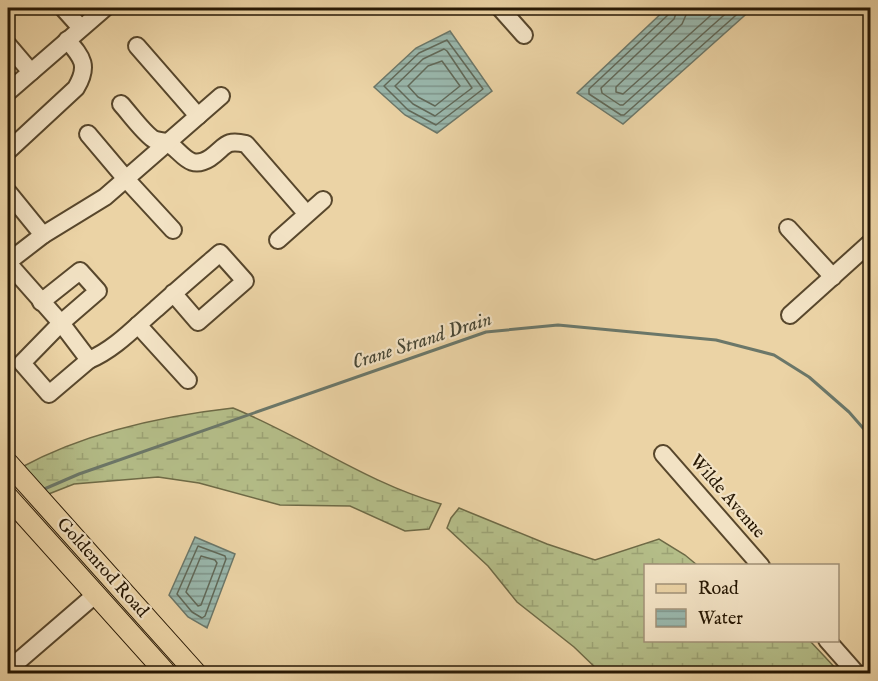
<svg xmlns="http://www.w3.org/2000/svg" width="878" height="681" viewBox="0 0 878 681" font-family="'IM FELL English',serif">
	<defs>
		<pattern id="wetland-marsh" width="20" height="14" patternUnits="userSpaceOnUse" patternTransform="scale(1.5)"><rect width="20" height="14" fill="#b4bd88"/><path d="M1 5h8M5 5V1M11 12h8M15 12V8" fill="none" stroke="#9ba274"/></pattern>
		<pattern id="water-rules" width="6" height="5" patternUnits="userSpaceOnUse" patternTransform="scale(1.5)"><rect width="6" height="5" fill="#99b7ac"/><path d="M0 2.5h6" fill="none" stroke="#7d948a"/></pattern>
	</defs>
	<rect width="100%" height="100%" fill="#ebd3a5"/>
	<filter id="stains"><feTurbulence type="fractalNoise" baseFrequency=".00333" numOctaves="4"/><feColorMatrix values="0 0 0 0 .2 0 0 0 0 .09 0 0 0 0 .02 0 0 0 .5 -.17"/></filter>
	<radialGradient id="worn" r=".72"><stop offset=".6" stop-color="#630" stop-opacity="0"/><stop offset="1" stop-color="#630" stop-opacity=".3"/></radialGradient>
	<!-- wetland -->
	<g fill="url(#wetland-marsh)" stroke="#6e6a46" stroke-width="1.5">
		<path d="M233 408C304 437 367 483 441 504L429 529 405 531 350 506 280 505 199 483 158 477 74 484 41 497 20 468C84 433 161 416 233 408Z"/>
		<polygon points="459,508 547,544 595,560 659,539 685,555 697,565 646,566 646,640 810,641 840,673 601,673 574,647 517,602 488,566 447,528 451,518"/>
	</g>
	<!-- water -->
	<g fill="url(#water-rules)" stroke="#6b7769" stroke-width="1.5">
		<polygon points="667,8 753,8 623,124 577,93"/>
		<polygon points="450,31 492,91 437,133 405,115 374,87 416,48"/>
		<polygon points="195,537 235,554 207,628 188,617 169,595"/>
	</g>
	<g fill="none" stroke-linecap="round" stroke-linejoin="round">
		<!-- shore -->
		<g stroke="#606858" stroke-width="1.5">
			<polyline points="671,8 669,14 589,89 589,94 621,115 624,115 744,8"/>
			<polyline points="678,8 674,19 601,88 602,93 620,105 623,105 732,8"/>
			<polyline points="687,8 686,15 682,24 616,87 616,92 623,94 719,8"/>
			<polygon points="447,40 483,89 436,125 408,110 384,86 419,53"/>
			<polygon points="444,49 447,51 472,88 435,116 413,104 395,86 423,59"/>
			<polygon points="442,61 460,86 435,106 418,97 408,86 428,66"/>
			<polygon points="198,546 225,556 226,559 205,616 202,618 192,612 177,594"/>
			<polygon points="201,556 215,560 217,563 201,605 198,606 186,592"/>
		</g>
		<!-- stream -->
		<polyline stroke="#6b7769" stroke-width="3" points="42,490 79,474 486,332 558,325 716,340 774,355 809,377 849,412 870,436"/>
		<!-- minor casing -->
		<g stroke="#58472c" stroke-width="20">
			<g id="minor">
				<polyline points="63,8 81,28"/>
				<polyline points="500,8 524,35"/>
				<polyline points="8,45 31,72"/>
				<polyline points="137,46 198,116"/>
				<polyline points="8,92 105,8"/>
				<path d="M121 104C130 114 143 132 153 139 157 141 162 141 166 142 182 150 188 172 210 158 226 147 224 139 246 144L306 213"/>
				<polyline points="88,134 126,179 173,230"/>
				<path d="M8 151 76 88C89 66 83 58 67 40"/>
				<polyline points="8,192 43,235"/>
				<polyline points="788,228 833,277"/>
				<polyline points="278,240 323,200"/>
				<polyline points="8,262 43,235 105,197 221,96"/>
				<path d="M8 263 61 323 89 360C115 349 135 327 156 309 177 290 198 272 220 253L245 281 198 322 173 293"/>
				<polyline points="41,302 80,271 98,291 61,323 22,363 49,394 89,360"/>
				<polyline points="790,315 870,243"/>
				<polyline points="138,325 188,380"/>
				<polyline points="663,454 761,566"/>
				<polyline points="827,640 857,674"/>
				<polyline points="8,670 95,595"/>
			</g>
		</g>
		<!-- major casing -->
		<g stroke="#271804" stroke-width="22">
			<g id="major">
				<polyline points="8,463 197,674"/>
				<polyline points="8,497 167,674"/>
			</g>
		</g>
		<!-- minor -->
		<use href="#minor" stroke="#f2e2c4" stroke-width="16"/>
		<!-- major -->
		<use href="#major" stroke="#ebd3a5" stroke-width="20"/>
	</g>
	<g text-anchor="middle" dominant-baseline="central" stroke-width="4.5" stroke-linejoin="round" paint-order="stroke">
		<!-- street labels -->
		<g font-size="18" fill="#271804" stroke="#f2e2c4">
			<text transform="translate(727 497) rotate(49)">Wilde Avenue</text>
			<text transform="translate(102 568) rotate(48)">Goldenrod Road</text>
		</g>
		<!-- water labels -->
		<g font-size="20" font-style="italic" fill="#494836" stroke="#f2e2c4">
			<text transform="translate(422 341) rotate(-18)">Crane Strand Drain</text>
		</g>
	</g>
	<!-- margin -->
	<rect width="878" height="681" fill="none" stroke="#ebd3a5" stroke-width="30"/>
	<rect x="9" y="9" width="860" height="663" fill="none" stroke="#271804" stroke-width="3"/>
	<rect x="15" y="15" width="848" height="651" fill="none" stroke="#271804" stroke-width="1.5"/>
	<!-- legend -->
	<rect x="644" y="564" width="195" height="78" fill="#f2e2c4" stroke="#a19177" stroke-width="1.5"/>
	<rect x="656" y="584" width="30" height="9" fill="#ebd3a5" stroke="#a19177" stroke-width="1.5"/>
	<text x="698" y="594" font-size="18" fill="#271804">Road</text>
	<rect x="656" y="609" width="30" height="18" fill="url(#water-rules)" stroke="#a19177" stroke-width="1.5"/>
	<text x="698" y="624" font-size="18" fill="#271804">Water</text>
	<rect width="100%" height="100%" filter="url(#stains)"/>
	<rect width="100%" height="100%" fill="url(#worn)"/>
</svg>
